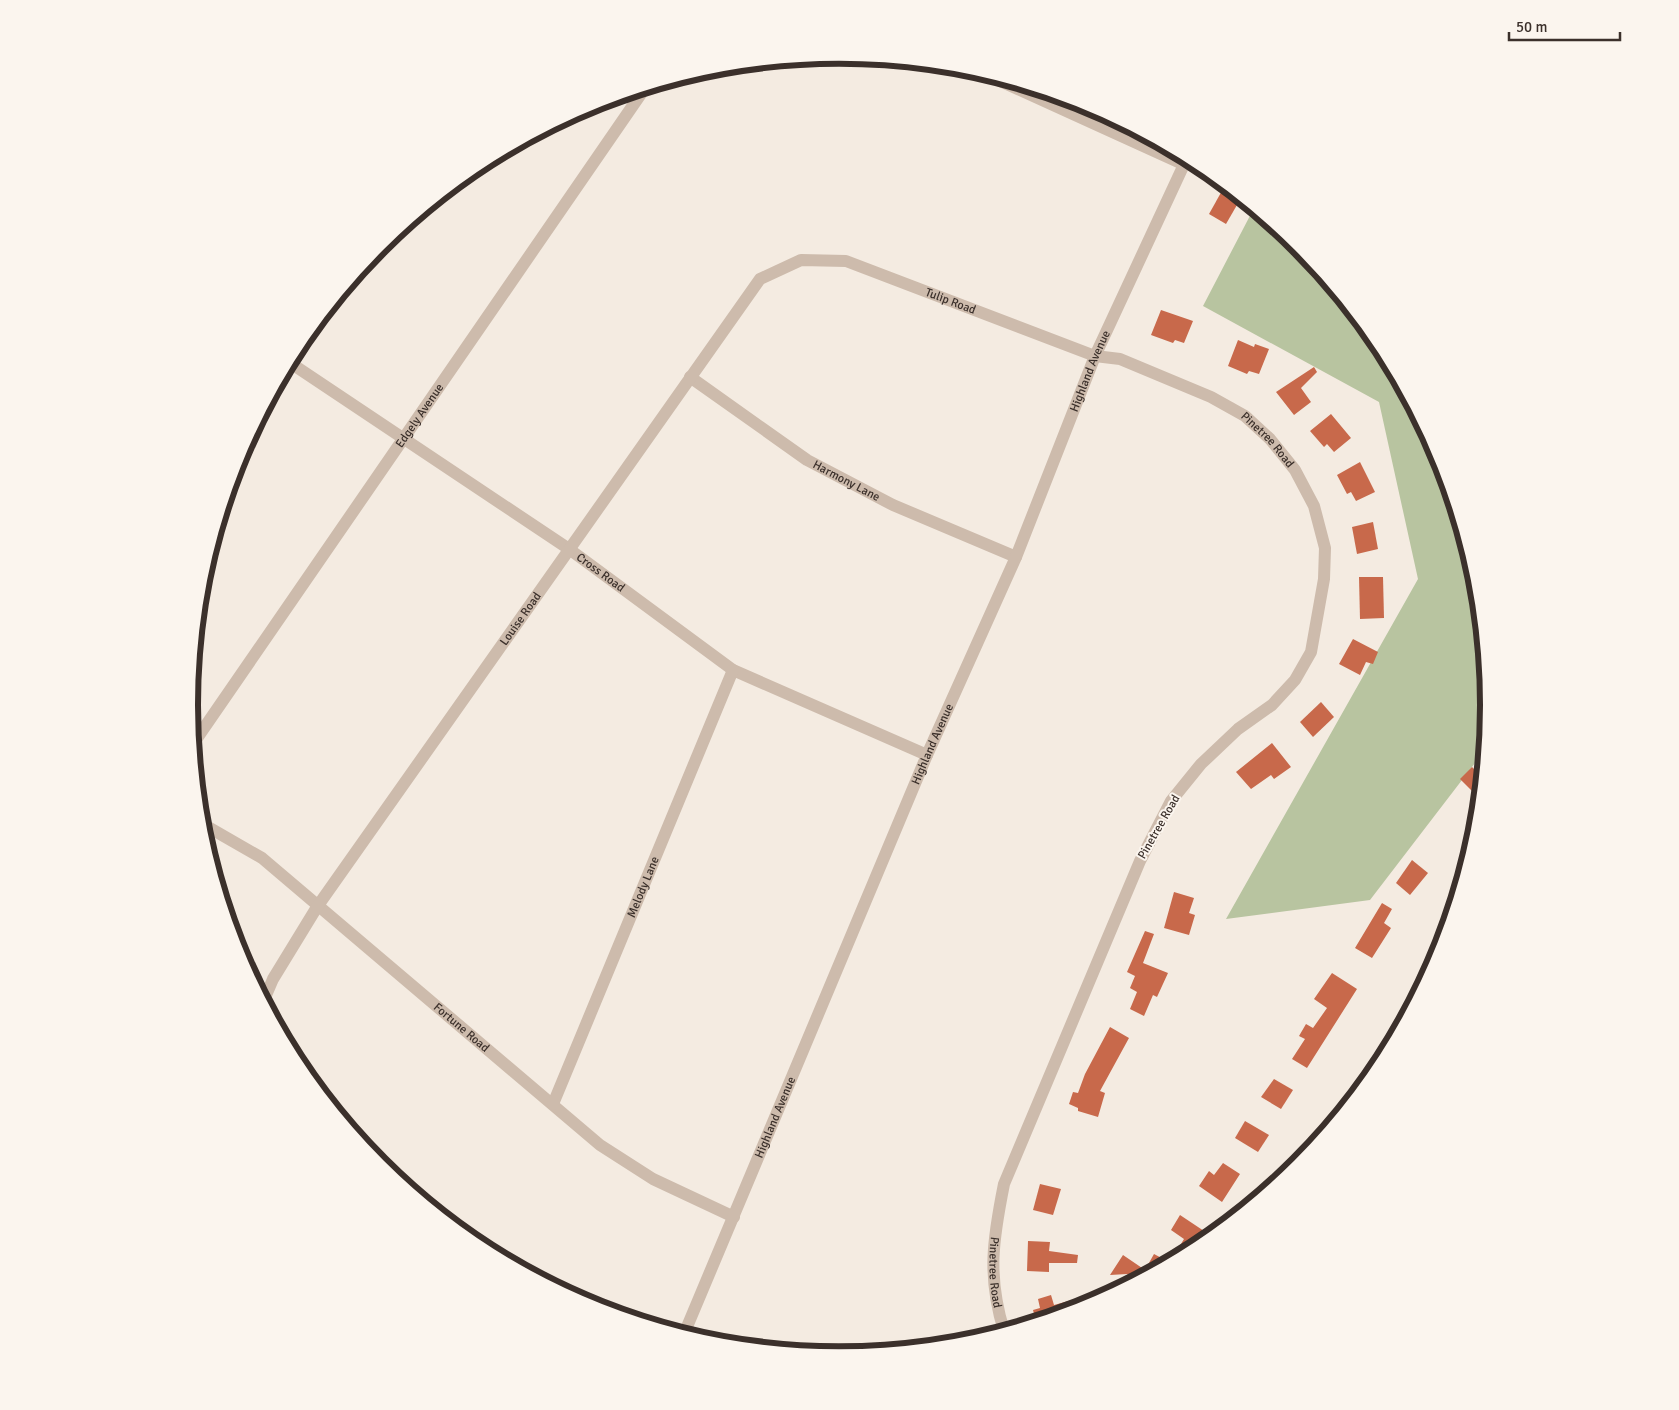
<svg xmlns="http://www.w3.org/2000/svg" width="1679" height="1410" viewBox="0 0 1679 1410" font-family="Signika,sans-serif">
	<rect width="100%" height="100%" fill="#f4ebe1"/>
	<!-- green -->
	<polygon fill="#b8c4a0" points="1254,208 1299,246 1380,344 1440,457 1477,578 1489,705 1485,750 1370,900 1226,919 1418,579 1379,402 1203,306"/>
	<!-- building -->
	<g fill="#c8694b">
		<polygon points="1223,189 1241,198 1226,224 1209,214"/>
		<polygon points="1161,310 1193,321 1184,343 1175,340 1173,343 1151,335"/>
		<polygon points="1238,340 1254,347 1255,344 1269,349 1259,374 1249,371 1247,374 1228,366"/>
		<polygon points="1314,367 1317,372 1301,388 1311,402 1294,415 1276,392"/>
		<polygon points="1331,414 1351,438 1334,452 1327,444 1324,447 1310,431"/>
		<polygon points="1360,462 1375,492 1356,501 1351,492 1347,494 1337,475"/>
		<polygon points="1373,522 1378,549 1357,554 1352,527"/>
		<polygon points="1359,577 1383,577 1384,618 1360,619"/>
		<polygon points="1353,639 1378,652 1373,664 1366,662 1360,675 1339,664"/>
		<polygon points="1321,702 1334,717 1313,737 1300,722"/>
		<polygon points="1272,743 1291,767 1274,779 1271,775 1251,789 1236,772"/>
		<polygon points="1472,767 1482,777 1480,799 1460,779"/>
		<polygon points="1412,860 1428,873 1410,895 1396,883"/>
		<polygon points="1174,892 1194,898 1189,913 1195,915 1189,935 1164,928"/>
		<polygon points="1382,903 1392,909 1384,923 1391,928 1372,958 1355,948"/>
		<polygon points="1145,931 1154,934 1143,963 1168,973 1157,997 1153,995 1144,1016 1130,1009 1137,992 1130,988 1135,976 1127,972"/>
		<polygon points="1332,973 1357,989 1307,1068 1292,1059 1305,1039 1299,1036 1306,1024 1313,1028 1327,1008 1314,999"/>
		<polygon points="1110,1027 1129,1038 1100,1091 1105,1093 1098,1117 1078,1111 1078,1108 1069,1104 1073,1092 1078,1093 1085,1074"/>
		<polygon points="1274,1079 1293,1090 1281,1109 1261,1097"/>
		<polygon points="1245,1121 1269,1135 1258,1152 1235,1138"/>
		<polygon points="1223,1163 1240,1174 1222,1202 1199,1186 1209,1171 1214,1175"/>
		<polygon points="1040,1184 1061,1189 1053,1215 1033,1210"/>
		<polygon points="1180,1215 1207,1233 1197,1247 1170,1262 1184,1239 1171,1230"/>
		<polygon points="1028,1241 1050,1242 1049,1251 1078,1255 1077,1263 1049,1263 1049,1272 1027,1271"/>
		<polygon points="1154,1254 1169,1262 1137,1280 1127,1274 1110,1275 1123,1255 1145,1270"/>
		<polygon points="1051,1295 1054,1305 1072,1300 1074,1310 1036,1321 1033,1310 1040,1308 1038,1299"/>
	</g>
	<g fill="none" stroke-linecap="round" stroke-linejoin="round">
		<!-- minor -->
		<g stroke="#cdbbac" stroke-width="12">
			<polyline points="976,70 1185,165"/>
			<path id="s1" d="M289 362 569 549 733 670 927 755"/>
			<path id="s2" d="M690 377 807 460 893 505 1016 557"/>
			<path id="s3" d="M193 744 645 88"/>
			<path id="s4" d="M201 823 262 858 600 1145 653 1179 734 1217"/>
			<path id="s5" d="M264 1000 273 979 317 907 760 279 801 260 846 261 1095 356 1120 359 1211 397 1245 416 1270 439 1295 470 1314 506 1325 548 1324 579 1311 652 1295 680 1272 705 1238 729 1201 764 1171 801 1140 861 1004 1184C993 1239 987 1276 1004 1331"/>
			<polyline points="1366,1083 1397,1035"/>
			<path id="s6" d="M553 1104 733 670"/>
			<path id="s7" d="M684 1334 927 755 1016 557 1095 356 1187 158"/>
		</g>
	</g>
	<g text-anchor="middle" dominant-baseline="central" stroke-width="4" stroke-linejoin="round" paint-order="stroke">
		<!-- street labels -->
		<g font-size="12" fill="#3b302b" stroke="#fbf5ee">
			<text stroke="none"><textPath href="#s5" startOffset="1078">Tulip Road</textPath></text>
			<text stroke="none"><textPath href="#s7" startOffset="1045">Highland Avenue</textPath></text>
			<text stroke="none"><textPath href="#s3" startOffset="399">Edgely Avenue</textPath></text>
			<text stroke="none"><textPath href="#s5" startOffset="1428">Pinetree Road</textPath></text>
			<text stroke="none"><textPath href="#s2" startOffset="188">Harmony Lane</textPath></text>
			<text stroke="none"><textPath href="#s1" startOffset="376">Cross Road</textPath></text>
			<text stroke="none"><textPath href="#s5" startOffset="460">Louise Road</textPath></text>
			<text stroke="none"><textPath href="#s7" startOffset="640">Highland Avenue</textPath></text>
			<text transform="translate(1159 827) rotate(-60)">Pinetree Road</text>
			<text stroke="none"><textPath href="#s6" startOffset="235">Melody Lane</textPath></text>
			<text stroke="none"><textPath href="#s4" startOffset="332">Fortune Road</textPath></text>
			<text stroke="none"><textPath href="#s7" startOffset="235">Highland Avenue</textPath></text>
			<text stroke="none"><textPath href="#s5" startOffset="2372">Pinetree Road</textPath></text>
		</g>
	</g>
	<!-- crop -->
	<path d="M0 0H1679V1410H0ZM198 705a641 641 0 1 1 1282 0a641 641 0 1 1-1282 0Z" fill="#fbf5ee" fill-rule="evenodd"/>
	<path fill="none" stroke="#3b302b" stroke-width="6" d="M198 705a641 641 0 1 1 1282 0a641 641 0 1 1-1282 0Z"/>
	<!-- scale -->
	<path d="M1509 32v8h111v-8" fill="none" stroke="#3b302b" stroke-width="2.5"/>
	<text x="1516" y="32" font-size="15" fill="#3b302b" stroke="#fbf5ee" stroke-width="4" paint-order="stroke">50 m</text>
</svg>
